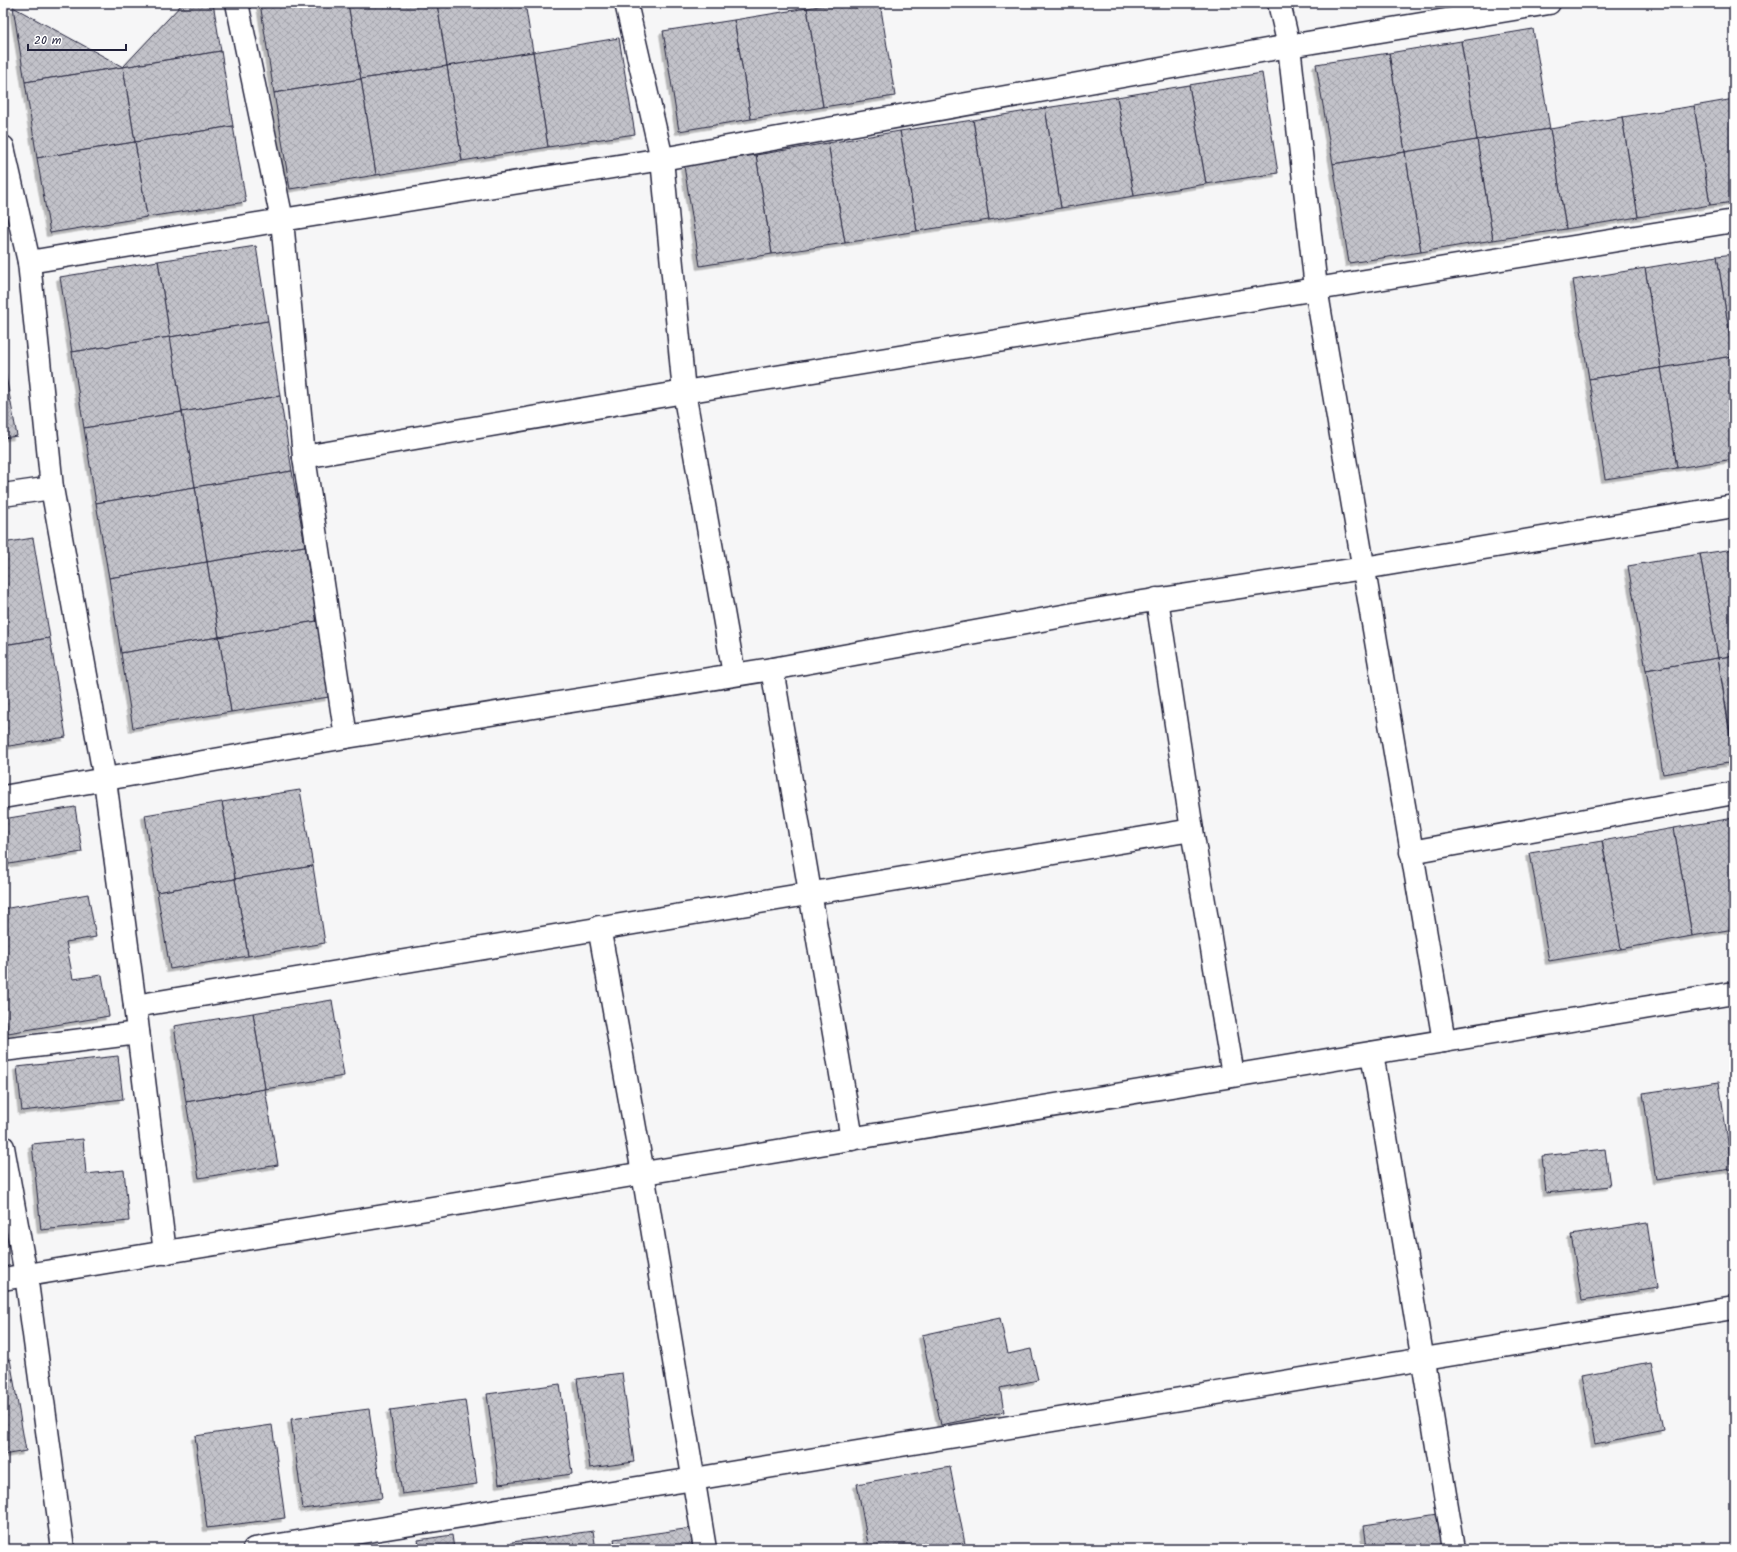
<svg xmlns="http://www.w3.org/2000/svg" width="1737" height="1552" viewBox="0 0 1737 1552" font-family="Kalam,sans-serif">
	<defs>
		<pattern id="building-cross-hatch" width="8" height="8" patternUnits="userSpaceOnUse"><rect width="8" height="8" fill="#c2c2c9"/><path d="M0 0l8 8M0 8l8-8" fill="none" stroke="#a6a6ae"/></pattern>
		<filter id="shadow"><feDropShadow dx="-3.5" dy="3.5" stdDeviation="0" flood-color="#0004"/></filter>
	</defs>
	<rect width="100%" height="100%" fill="#f6f6f7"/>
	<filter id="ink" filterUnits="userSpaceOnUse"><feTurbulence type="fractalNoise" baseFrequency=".025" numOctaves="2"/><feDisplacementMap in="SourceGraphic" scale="8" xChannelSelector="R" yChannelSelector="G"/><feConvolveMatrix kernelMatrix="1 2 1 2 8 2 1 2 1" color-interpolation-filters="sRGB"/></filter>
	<g filter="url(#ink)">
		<!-- building -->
		<g fill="url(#building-cross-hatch)" stroke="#22223b" filter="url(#shadow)">
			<polygon points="183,3 213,3 221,51 123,67"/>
			<polygon points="260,3 348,3 361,79 274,93"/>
			<polygon points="348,3 437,3 447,66 361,79"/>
			<polygon points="437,3 525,3 533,52 447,66"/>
			<polygon points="837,3 880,3 895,96 823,107 807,8"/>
			<polygon points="13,7 123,67 25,82"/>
			<polygon points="807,8 823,107 751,119 734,20"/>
			<polygon points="734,20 751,119 679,131 663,31"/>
			<polygon points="1533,29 1550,129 1477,140 1461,41"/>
			<polygon points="619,38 635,134 548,147 533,52"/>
			<polygon points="1461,41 1477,140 1405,152 1389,53"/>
			<polygon points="221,51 233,126 135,142 123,67"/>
			<polygon points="533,52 548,147 462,161 447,66"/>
			<polygon points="1389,53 1405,152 1333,164 1316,64"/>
			<polygon points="447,66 462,161 376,175 361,79"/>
			<polygon points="123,67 135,142 37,158 25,82"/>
			<polygon points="1262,73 1278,173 1206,184 1189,85"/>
			<polygon points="361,79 376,175 290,189 274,93"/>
			<polygon points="1189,85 1206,184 1134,196 1117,97"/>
			<polygon points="1117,97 1134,196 1061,208 1045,108"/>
			<polygon points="1734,99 1734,202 1710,205 1694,106"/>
			<polygon points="1694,106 1710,205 1638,217 1622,117"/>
			<polygon points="1045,108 1061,208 989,220 973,120"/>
			<polygon points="1622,117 1638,217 1566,229 1550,129"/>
			<polygon points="973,120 989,220 917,231 900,131"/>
			<polygon points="233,126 246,202 147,217 135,142"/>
			<polygon points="1550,129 1566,229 1493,240 1477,140"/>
			<polygon points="900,131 917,231 845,243 828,143"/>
			<polygon points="1477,140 1493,240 1421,252 1405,152"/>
			<polygon points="135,142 147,217 50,233 37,158"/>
			<polygon points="828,143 845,243 772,254 756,155"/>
			<polygon points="1405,152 1421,252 1349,263 1333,164"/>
			<polygon points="756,155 772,254 700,266 684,166"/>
			<polygon points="256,246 268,321 170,337 158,261"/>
			<polygon points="1734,254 1734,356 1733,356 1717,256"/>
			<polygon points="1717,256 1733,356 1661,368 1645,268"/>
			<polygon points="158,261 170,337 72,352 60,277"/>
			<polygon points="1645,268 1661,368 1589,379 1573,280"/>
			<polygon points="268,321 280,396 182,412 170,337"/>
			<polygon points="170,337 182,412 84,428 72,352"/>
			<polygon points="1733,356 1734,459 1677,468 1661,368"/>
			<polygon points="3,360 17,436 3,438"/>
			<polygon points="1661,368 1677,468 1605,479 1589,379"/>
			<polygon points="280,396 292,471 195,487 182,412"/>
			<polygon points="182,412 195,487 96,503 84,428"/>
			<polygon points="292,471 305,546 207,562 195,487"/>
			<polygon points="195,487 207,562 109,578 96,503"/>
			<polygon points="33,538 50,638 3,645 3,543"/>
			<polygon points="305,546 317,621 219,637 207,562"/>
			<polygon points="1734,549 1734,656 1718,658 1700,554"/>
			<polygon points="1700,554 1718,658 1646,670 1628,566"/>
			<polygon points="207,562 219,637 121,653 109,578"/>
			<polygon points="317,621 329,697 231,712 219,637"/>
			<polygon points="219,637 231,712 133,728 121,653"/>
			<polygon points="50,638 66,737 3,747 3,645"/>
			<polygon points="1734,656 1734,756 1718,658"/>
			<polygon points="1718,658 1734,762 1663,774 1646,670"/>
			<polygon points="300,790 313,866 235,879 222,802"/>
			<polygon points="222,802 235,879 157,892 145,815"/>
			<polygon points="75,807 82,852 3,865 3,819"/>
			<polygon points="1734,818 1734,929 1692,936 1674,828"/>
			<polygon points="1674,828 1692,936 1621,949 1602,841"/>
			<polygon points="1602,841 1621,949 1549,961 1530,853"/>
			<polygon points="313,866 325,943 248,956 235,879"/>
			<polygon points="235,879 248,956 170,969 157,892"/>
			<polygon points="88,894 96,937 66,942 73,979 102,975 109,1016 8,1033 3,1002 3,909"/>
			<polygon points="332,1000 344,1076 265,1089 253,1013"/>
			<polygon points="253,1013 265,1089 186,1102 174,1026"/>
			<polygon points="118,1056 123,1099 22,1111 17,1067"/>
			<polygon points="1719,1082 1732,1169 1656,1180 1643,1093"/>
			<polygon points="265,1089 278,1165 199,1178 186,1102"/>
			<polygon points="83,1139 86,1174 124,1170 129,1221 41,1230 32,1144"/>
			<polygon points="1605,1149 1610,1186 1546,1193 1542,1156"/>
			<polygon points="1647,1223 1657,1288 1582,1300 1571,1235"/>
			<polygon points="1000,1318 1008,1354 1031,1349 1038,1380 1000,1388 1004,1412 941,1425 922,1335"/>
			<polygon points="10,1359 26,1451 3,1455 3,1360"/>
			<polygon points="1650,1362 1664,1430 1595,1444 1582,1375"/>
			<polygon points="622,1373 634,1462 590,1468 577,1379"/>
			<polygon points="560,1384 572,1474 499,1484 487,1394"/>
			<polygon points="465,1400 477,1484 402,1494 390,1410"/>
			<polygon points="369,1409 382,1498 303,1509 291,1419"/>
			<polygon points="272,1425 285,1518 207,1528 195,1436"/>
			<polygon points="950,1467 966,1549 869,1549 857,1484"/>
			<polygon points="1445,1513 1451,1549 1367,1549 1364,1525"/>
			<polygon points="692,1528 695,1549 616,1549 614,1539"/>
			<polygon points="593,1531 596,1549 513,1549 512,1542"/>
			<polygon points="452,1535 454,1549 420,1549 418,1540"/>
		</g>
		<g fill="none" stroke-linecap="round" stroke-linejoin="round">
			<!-- minor casing -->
			<g stroke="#22223b" stroke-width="25">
				<g id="minor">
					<polyline points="237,3 282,220 304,457 346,737"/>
					<polyline points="626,3 662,159 684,392 734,674"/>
					<polyline points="1279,3 1289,46 1316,288 1444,1041"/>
					<polyline points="3,147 29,262 52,488 105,780 135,1006 165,1253"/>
					<polyline points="29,262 282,220 662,159 1289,46 1549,3"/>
					<polyline points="304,457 684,392 1734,221"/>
					<polyline points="3,495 52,488"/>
					<polyline points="1157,599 1192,830 1233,1075"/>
					<polyline points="772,669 852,1139"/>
					<polyline points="3,797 346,737 772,669 1129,604 1364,568 1734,506"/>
					<polyline points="1411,852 1734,793"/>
					<polyline points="599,927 643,1173 705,1549"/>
					<polyline points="135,1006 1192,830"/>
					<polyline points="3,1050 138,1033"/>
					<polyline points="1372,1053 1454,1549"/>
					<polyline points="3,1147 26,1275 63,1549"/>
					<polyline points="3,1279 1734,993"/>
					<polyline points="254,1549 694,1479 1734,1308"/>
				</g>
			</g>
			<!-- minor -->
			<use href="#minor" stroke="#fff" stroke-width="22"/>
		</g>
	</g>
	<!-- margin -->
	<rect width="1737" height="1552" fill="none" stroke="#fff" stroke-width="16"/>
	<rect x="8" y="8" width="1721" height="1536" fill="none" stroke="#22223b" stroke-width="1.5" filter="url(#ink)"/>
	<!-- scale -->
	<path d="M28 44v6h98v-6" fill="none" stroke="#22223b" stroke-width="2"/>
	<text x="34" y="44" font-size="12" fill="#22223b" stroke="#ffffff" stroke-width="3" paint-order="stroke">20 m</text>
</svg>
